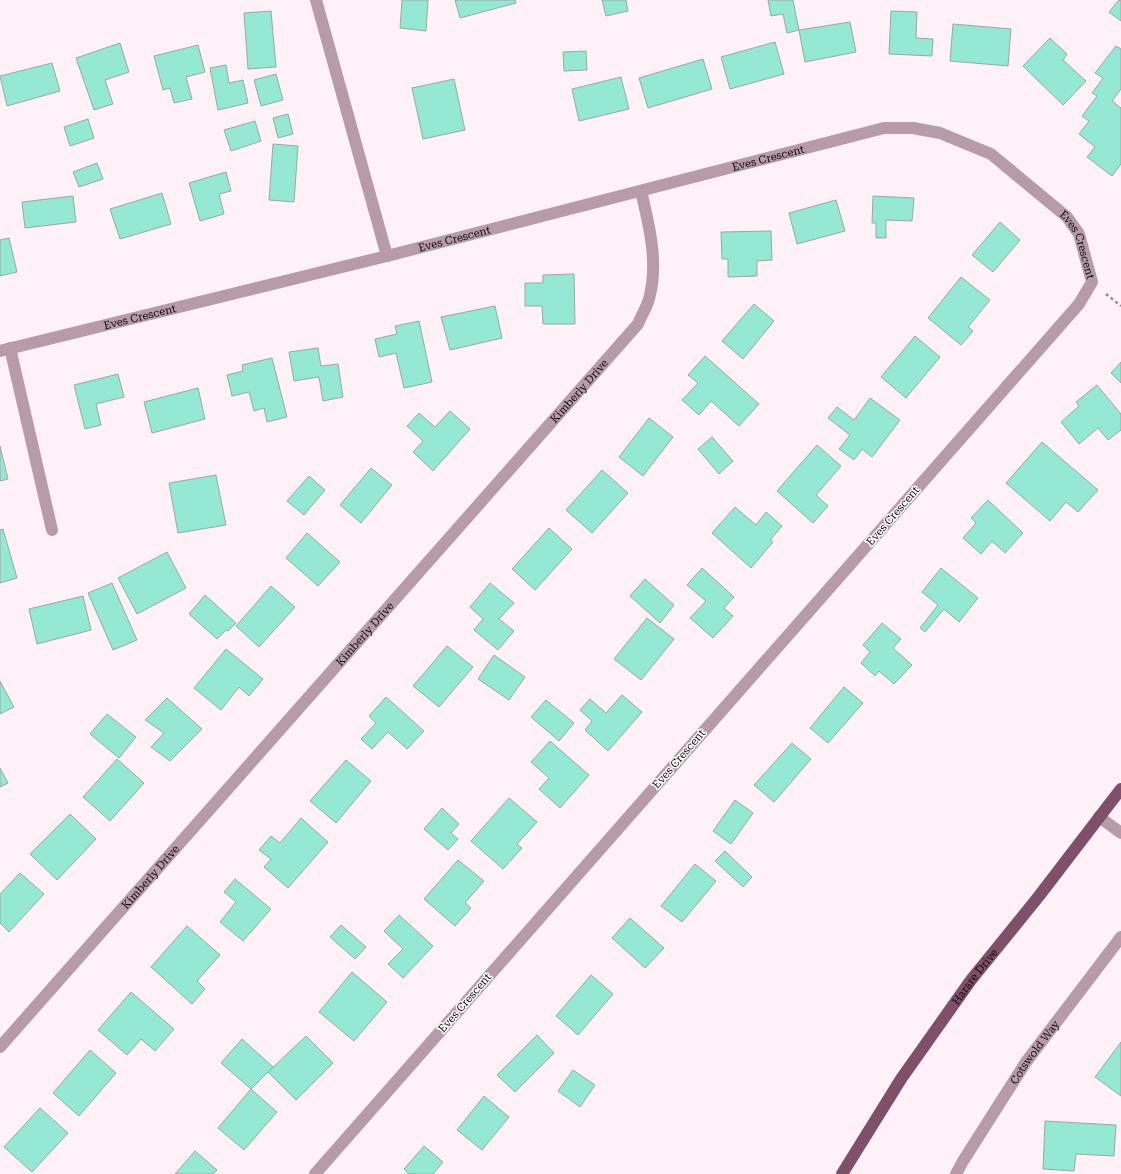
<svg xmlns="http://www.w3.org/2000/svg" width="1121" height="1174" viewBox="0 0 1121 1174" font-family="'Roboto Serif',serif">
	<rect width="100%" height="100%" fill="#fef2f8"/>
	<!-- building -->
	<g fill="#95e8d3" stroke="#9aa8a4">
		<polygon points="402,0 428,0 426,31 400,28"/>
		<polygon points="455,0 515,0 516,3 460,18"/>
		<polygon points="602,0 626,0 628,11 606,16"/>
		<polygon points="768,0 793,0 799,30 787,33 783,14 771,16"/>
		<polygon points="1119,0 1121,0 1121,21 1109,12"/>
		<polygon points="271,11 276,67 248,69 244,13"/>
		<polygon points="891,11 917,12 916,38 933,39 932,56 889,54"/>
		<polygon points="850,22 856,52 805,62 799,30"/>
		<polygon points="953,24 1011,29 1008,66 950,61"/>
		<polygon points="1050,38 1067,54 1063,60 1086,81 1063,105 1023,66"/>
		<polygon points="775,42 784,74 730,89 721,57"/>
		<polygon points="120,43 129,72 105,80 113,104 94,110 76,58"/>
		<polygon points="198,45 205,72 186,77 192,99 174,103 170,88 163,90 154,56"/>
		<polygon points="1116,46 1121,49 1121,89 1112,101 1121,108 1121,164 1112,176 1087,157 1095,147 1079,134 1089,121 1082,116 1097,96 1092,93 1103,78 1095,73"/>
		<polygon points="586,51 587,70 564,71 563,52"/>
		<polygon points="703,59 712,89 648,108 639,78"/>
		<polygon points="52,63 60,91 7,106 0,76"/>
		<polygon points="226,65 229,83 243,80 248,103 218,110 210,68"/>
		<polygon points="276,74 283,100 261,106 254,80"/>
		<polygon points="621,77 629,109 579,121 572,89"/>
		<polygon points="454,79 465,130 423,139 412,88"/>
		<polygon points="288,114 293,134 278,138 273,118"/>
		<polygon points="88,119 94,138 70,146 64,127"/>
		<polygon points="255,121 261,141 231,151 224,130"/>
		<polygon points="273,144 298,146 294,202 269,200"/>
		<polygon points="97,163 103,179 79,187 73,172"/>
		<polygon points="226,172 231,191 219,194 224,214 200,221 189,183"/>
		<polygon points="162,193 171,224 120,239 110,209"/>
		<polygon points="73,196 76,222 25,228 22,202"/>
		<polygon points="873,196 914,198 912,221 886,220 886,238 876,238 876,223 872,223"/>
		<polygon points="836,200 845,231 797,244 789,213"/>
		<polygon points="1000,222 1020,240 993,272 972,255"/>
		<polygon points="771,231 772,260 757,261 757,276 728,277 728,259 722,259 721,232"/>
		<polygon points="9,238 17,272 0,276 0,240"/>
		<polygon points="574,274 575,324 543,324 542,306 525,306 525,283 543,283 543,275"/>
		<polygon points="961,277 990,300 968,327 973,331 961,345 928,318"/>
		<polygon points="754,304 774,321 743,359 722,341"/>
		<polygon points="495,306 502,338 450,350 441,317"/>
		<polygon points="419,321 432,382 404,388 396,353 379,357 375,339 397,334 395,326"/>
		<polygon points="915,336 940,357 906,398 881,377"/>
		<polygon points="318,348 321,366 338,364 343,397 323,401 319,377 294,381 289,352"/>
		<polygon points="705,356 759,404 739,426 711,401 699,415 682,400 698,383 688,375"/>
		<polygon points="272,358 287,417 267,422 264,408 254,411 249,392 232,396 227,375 243,371 242,365"/>
		<polygon points="1121,362 1121,383 1111,373"/>
		<polygon points="118,374 124,397 96,404 101,425 85,429 74,385"/>
		<polygon points="1097,385 1121,414 1121,430 1108,440 1098,428 1079,444 1061,422 1079,406 1076,402"/>
		<polygon points="198,388 205,419 152,433 144,402"/>
		<polygon points="870,398 900,420 872,457 862,449 854,460 839,449 850,435 828,418 837,407 854,420"/>
		<polygon points="450,411 470,429 433,471 413,452 423,441 407,426 419,413 435,427"/>
		<polygon points="649,418 673,437 643,476 619,457"/>
		<polygon points="712,437 733,461 719,474 698,449"/>
		<polygon points="1042,442 1098,490 1078,512 1066,502 1050,521 1006,483"/>
		<polygon points="817,445 841,466 816,495 828,506 813,523 777,491"/>
		<polygon points="0,446 8,479 0,481"/>
		<polygon points="371,468 392,485 361,523 340,505"/>
		<polygon points="602,470 628,493 592,533 566,510"/>
		<polygon points="216,475 226,525 178,533 169,483"/>
		<polygon points="309,476 325,490 304,515 287,501"/>
		<polygon points="988,500 1023,533 1005,553 992,541 981,554 963,538 976,523 971,518"/>
		<polygon points="735,507 756,525 766,512 782,526 770,540 773,542 751,568 712,533"/>
		<polygon points="549,528 572,549 535,590 512,569"/>
		<polygon points="3,529 17,578 0,583 0,530"/>
		<polygon points="307,533 340,562 318,586 286,558"/>
		<polygon points="167,552 186,588 137,614 118,578"/>
		<polygon points="702,568 734,597 724,608 733,616 713,638 690,618 706,601 687,585"/>
		<polygon points="941,568 978,598 959,622 944,609 925,632 920,628 938,605 922,592"/>
		<polygon points="645,579 674,605 660,623 630,596"/>
		<polygon points="112,583 137,640 113,650 88,593"/>
		<polygon points="490,583 514,603 499,619 514,631 498,650 474,630 483,619 470,607"/>
		<polygon points="271,586 295,607 259,647 236,626"/>
		<polygon points="205,595 236,623 228,631 226,630 217,639 189,614"/>
		<polygon points="83,596 91,630 37,644 29,609"/>
		<polygon points="647,618 674,639 641,680 614,659"/>
		<polygon points="882,623 901,639 893,648 912,665 894,684 879,671 875,676 861,663 870,652 863,645"/>
		<polygon points="447,646 473,667 439,707 413,686"/>
		<polygon points="226,649 263,679 249,696 239,687 221,710 194,688"/>
		<polygon points="494,655 525,677 509,700 478,679"/>
		<polygon points="0,681 14,707 0,714"/>
		<polygon points="844,687 863,703 828,743 810,728"/>
		<polygon points="622,695 642,712 608,751 585,730 592,721 580,710 590,699 606,713"/>
		<polygon points="386,697 424,731 407,749 388,732 372,749 361,739 376,723 369,716"/>
		<polygon points="167,698 202,729 170,761 151,747 164,733 145,720"/>
		<polygon points="546,700 574,723 559,741 531,717"/>
		<polygon points="107,714 136,737 119,758 90,734"/>
		<polygon points="550,741 589,775 560,808 539,789 549,778 531,762"/>
		<polygon points="792,743 811,759 774,802 754,785"/>
		<polygon points="117,759 144,783 110,821 83,797"/>
		<polygon points="346,760 371,781 336,823 310,801"/>
		<polygon points="0,768 8,783 0,787"/>
		<polygon points="509,798 537,822 517,844 522,848 503,869 471,841"/>
		<polygon points="735,800 753,813 731,844 713,831"/>
		<polygon points="442,808 459,824 451,833 458,839 448,850 424,829"/>
		<polygon points="70,814 96,839 57,880 30,854"/>
		<polygon points="301,818 328,842 288,888 264,867 271,859 259,850 271,836 280,843"/>
		<polygon points="725,851 752,877 743,887 715,861"/>
		<polygon points="458,860 484,881 465,903 471,908 455,926 424,899"/>
		<polygon points="695,864 716,881 682,922 661,906"/>
		<polygon points="20,873 44,894 9,932 0,923 0,894"/>
		<polygon points="235,879 271,909 243,941 220,922 236,902 224,892"/>
		<polygon points="399,915 433,946 403,978 388,964 403,949 384,931"/>
		<polygon points="630,918 664,948 645,968 612,938"/>
		<polygon points="341,925 366,947 355,959 330,937"/>
		<polygon points="187,926 220,955 197,981 205,989 192,1004 151,967"/>
		<polygon points="352,972 387,1002 354,1041 319,1012"/>
		<polygon points="591,975 613,994 578,1035 556,1016"/>
		<polygon points="131,992 174,1029 155,1051 141,1039 127,1055 98,1030"/>
		<polygon points="537,1035 554,1053 515,1092 497,1075"/>
		<polygon points="306,1036 333,1063 296,1100 268,1072"/>
		<polygon points="242,1039 273,1067 251,1089 221,1063"/>
		<polygon points="1121,1042 1121,1096 1095,1077"/>
		<polygon points="90,1050 116,1073 79,1116 53,1093"/>
		<polygon points="573,1070 595,1085 580,1107 558,1091"/>
		<polygon points="251,1089 277,1112 244,1150 218,1128"/>
		<polygon points="484,1096 509,1117 482,1150 457,1130"/>
		<polygon points="40,1108 68,1133 32,1172 4,1147"/>
		<polygon points="1045,1121 1116,1125 1114,1156 1076,1154 1074,1171 1043,1169"/>
		<polygon points="424,1146 443,1162 433,1174 409,1174 404,1169"/>
		<polygon points="195,1151 217,1170 213,1174 175,1174"/>
	</g>
	<g fill="none" stroke-linecap="round" stroke-linejoin="round">
		<!-- path -->
		<polyline stroke="#948c90" stroke-width="2.5" stroke-dasharray="3 3" stroke-linecap="butt" points="1106,294 1121,306"/>
		<!-- minor -->
		<g stroke="#b79ba9" stroke-width="12">
			<polyline points="316,0 387,256"/>
			<polyline points="10,348 52,530"/>
			<path id="s1" d="M0 351 387 256 884 128H913L940 133 991 154 1067 217 1079 234 1092 282 1079 304 315 1174"/>
			<polyline points="1099,817 1121,833"/>
			<path id="s2" d="M0 1047 638 324C641 316 647 307 649 299 659 263 649 225 641 191"/>
			<path id="s3" d="M956 1174 963 1161 1026 1062 1121 937"/>
		</g>
		<!-- major -->
		<path stroke="#80506a" stroke-width="12" id="s4" d="M842 1174 901 1079 971 980 1039 896 1121 789"/>
	</g>
	<g text-anchor="middle" dominant-baseline="central" stroke-width="3" stroke-linejoin="round" paint-order="stroke">
		<!-- street labels -->
		<g font-size="11" fill="#0f0b0d" stroke="#fff">
			<text stroke="none"><textPath href="#s1" startOffset="792">Eves Crescent</textPath></text>
			<text stroke="none"><textPath href="#s1" startOffset="468">Eves Crescent</textPath></text>
			<text stroke="none"><textPath href="#s1" startOffset="1152">Eves Crescent</textPath></text>
			<text stroke="none"><textPath href="#s1" startOffset="144">Eves Crescent</textPath></text>
			<text stroke="none"><textPath href="#s2" startOffset="875">Kimberly Drive</textPath></text>
			<text transform="translate(893 516) rotate(-49)">Eves Crescent</text>
			<text stroke="none"><textPath href="#s2" startOffset="551">Kimberly Drive</textPath></text>
			<text transform="translate(679 759) rotate(-49)">Eves Crescent</text>
			<text stroke="none"><textPath href="#s2" startOffset="227">Kimberly Drive</textPath></text>
			<text stroke="none"><textPath href="#s4" startOffset="238">Harare Drive</textPath></text>
			<text transform="translate(465 1003) rotate(-49)">Eves Crescent</text>
			<text stroke="none"><textPath href="#s3" startOffset="145">Cotswold Way</textPath></text>
		</g>
	</g>
</svg>
